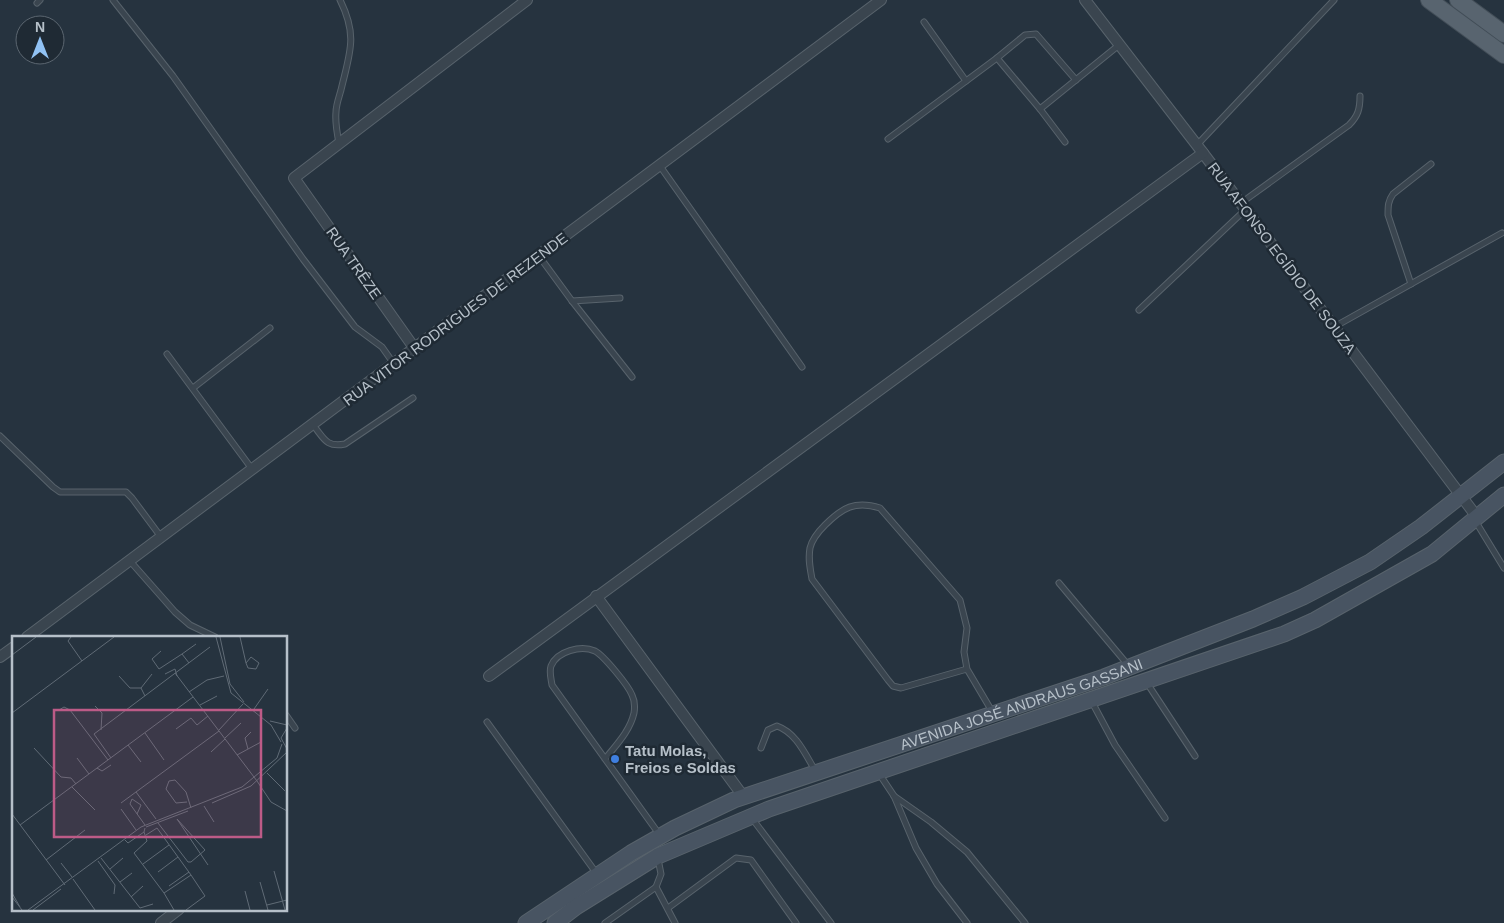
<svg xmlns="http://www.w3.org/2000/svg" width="1504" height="923" viewBox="0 0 1504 923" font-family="Helvetica,sans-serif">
	<rect width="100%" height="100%" fill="#26333f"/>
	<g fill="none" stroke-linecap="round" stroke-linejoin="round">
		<!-- lane casing -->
		<g stroke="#58636c" stroke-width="7">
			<g id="lane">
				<polyline points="113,0 173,76 303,259 355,327 382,347 394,364"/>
				<polyline points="37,3 40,0"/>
				<polyline points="924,22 966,81"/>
				<polyline points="997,58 1025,35 1036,34 1076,80"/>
				<polyline points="1040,109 1065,142"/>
				<polyline points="888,139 997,58 1040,109 1119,45"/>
				<path d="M339 143C337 133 335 122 336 112 336 105 339 97 341 90 350 52 358 36 340 0"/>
				<polyline points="1197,145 1334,0"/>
				<polyline points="660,166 802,367"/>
				<path d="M1241 203 1349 125C1358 116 1360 109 1360 96"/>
				<polyline points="539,256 572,301 632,377"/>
				<path d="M1411 284 1388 215C1388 206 1388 201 1393 194L1431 164"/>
				<polyline points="572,301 620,298"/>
				<polyline points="1139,310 1245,210"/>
				<polyline points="1334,327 1502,233"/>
				<polyline points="167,354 252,469"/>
				<polyline points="193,388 270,328"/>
				<path d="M313 425C324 438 326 448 345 444L413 398"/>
				<polyline points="0,436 53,487 60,492 126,492 132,498 161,537"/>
				<polyline points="1476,522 1504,568"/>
				<polyline points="130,561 175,612 190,625 215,637"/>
				<polyline points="1059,583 1128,665"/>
				<path d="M967 669 901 688 893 686 888 680 812 579C810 568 808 559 810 548 812 539 818 532 825 525 842 508 855 500 880 508L960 600 967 628 964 652 967 669 993 713"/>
				<polyline points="1147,683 1195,756"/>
				<polyline points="1092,702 1115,745 1165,818"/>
				<polyline points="286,715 295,728"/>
				<polyline points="487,722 597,874"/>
				<path d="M761 748 768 730 777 726C797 733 806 756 816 772"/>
				<path d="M605 759C616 745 630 731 634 713 635 707 635 701 632 695 628 685 604 656 595 651 581 645 557 651 551 666 549 672 551 678 552 685L659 834"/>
				<polyline points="880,775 894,796 916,848 937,884 967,923"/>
				<polyline points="894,796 931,822 967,852 1025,923"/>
				<polyline points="751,817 831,923"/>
				<polyline points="656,887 675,923"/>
				<polyline points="668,908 736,858 751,860 796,923"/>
				<polyline points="605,923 656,887 661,874 658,859"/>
			</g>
		</g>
		<!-- street casing -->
		<g stroke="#58636c" stroke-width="12">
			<g id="street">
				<polyline points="1085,0 1203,153 1477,517"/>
				<polyline points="415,349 294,178 527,0"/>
				<polyline points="596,596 743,796"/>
				<polyline points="27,637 881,0"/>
				<polyline points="0,657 14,647"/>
				<polyline points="489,676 1203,153"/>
				<polyline points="161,923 179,909"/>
			</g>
		</g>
		<!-- secondary casing -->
		<g stroke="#58636c" stroke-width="17">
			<g id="secondary">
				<path id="s1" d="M526 923 631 853 675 828 734 800 1104 677 1253 619 1303 597 1370 562 1421 527 1504 462"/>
				<polyline points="555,923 576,907 658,856 769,809 1284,634 1315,620 1432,554 1504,495"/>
			</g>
		</g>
		<!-- primary casing -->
		<g stroke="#434e58" stroke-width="18">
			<g id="primary">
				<polyline points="1429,0 1504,55"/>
				<polyline points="1458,0 1504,34"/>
			</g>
		</g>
		<!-- lane -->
		<use href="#lane" stroke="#3a454f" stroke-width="5"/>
		<!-- street -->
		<use href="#street" stroke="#3a454f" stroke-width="10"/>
		<!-- secondary -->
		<use href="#secondary" stroke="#485462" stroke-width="15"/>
		<!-- primary -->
		<use href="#primary" stroke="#58646f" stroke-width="16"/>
	</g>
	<!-- markers -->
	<circle fill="#3f7fe0" stroke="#1f2a34" stroke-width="2" cx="615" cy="759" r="5"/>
	<g text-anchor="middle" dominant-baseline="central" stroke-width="5" stroke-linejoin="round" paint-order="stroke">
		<!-- street labels -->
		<g font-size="15" fill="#b6c0c9" stroke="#1f2a34">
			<text transform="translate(1282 258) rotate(53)">RUA AFONSO EGÍDIO DE SOUZA</text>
			<text transform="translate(354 263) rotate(55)">RUA TRÊZE</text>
			<text transform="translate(455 319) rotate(-37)">RUA VITOR RODRIGUES DE REZENDE</text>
			<text stroke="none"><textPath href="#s1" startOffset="545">AVENIDA JOSÉ ANDRAUS GASSANI</textPath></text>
		</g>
		<!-- poi labels -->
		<g font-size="15" font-weight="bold" fill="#b6c0c9" stroke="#1f2a34" text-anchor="start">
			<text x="625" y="750">Tatu Molas,<tspan x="625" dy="17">Freios e Soldas</tspan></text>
		</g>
	</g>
	<!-- overview -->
	<g transform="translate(12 636)">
		<rect width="275" height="275" fill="#26333f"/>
		<path fill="none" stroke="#606b76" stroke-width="1" d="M59 1 56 5 70 25M204 1 219 57 259 89 269 106M208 1 218 48 232 66M228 1 234 27 236 32 244 33 247 27 239 21 234 27M149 15 140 23 147 33 170 18M0 19 24 1M177 27 170 18 184 8M163 37 245 145M153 38 163 33 165 40M107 40 118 52H129M177 56 195 44 212 40M133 60 129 52 140 38M188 69 205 60M83 70 90 77 89 94M242 73 256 53M47 74 52 71 58 74 96 124M0 77 102 1M258 85 275 89M275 92 269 102 275 113M164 93 179 82 185 89 196 80M207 94 231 68M133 97 152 124M213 102 229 87M116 109 129 126M22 112 49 141 59 142 64 148M236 113 233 102 239 96M199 116 213 103M225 119 249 106M65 122 77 138M99 122 82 98 198 11M85 132 90 135 99 129M255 137 273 155M245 145 259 166 275 175M60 151 83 174M124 156 144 183M175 166 164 167 154 153 157 145 163 144 174 156 179 172M109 167 207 95M200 167 239 150 275 116M192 170 202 186M109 173 124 194M0 178 53 249M125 178 129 169 120 163 118 168 133 189M165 183 196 229M146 187 176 226H179L193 214 165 183M8 189 181 61M134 191 176 175M132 196 135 205 122 217 152 257 179 239 145 192 134 199M113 204 116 207 132 196 133 192M89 222 128 272 141 268M34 224 73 194M86 225 103 249 102 258M49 227 60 241M131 228 157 209M98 233 111 222M262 235 273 274M146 236 166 221M61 243 83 274M108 246 120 237M248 246 256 274M157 250 177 236M233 255 238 274M0 257 8 271M152 257 162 274M0 261 10 274M119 261 131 250M255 269 275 264M16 274 129 191 230 151 265 122 270 108M21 274 49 253M174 274 193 260 179 239"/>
		<path fill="#bd5b87" fill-opacity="0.15" stroke="#bd5b87" stroke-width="2.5" d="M42 74H249V201H42Z"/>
		<rect width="275" height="275" fill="none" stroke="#b6c0c9" stroke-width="2.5"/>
	</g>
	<!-- north arrow -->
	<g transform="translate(40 40)"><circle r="24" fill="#1f2a34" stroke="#5b6670"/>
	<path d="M0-4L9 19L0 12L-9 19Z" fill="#91c2f4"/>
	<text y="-8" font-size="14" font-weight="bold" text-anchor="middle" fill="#b6c0c9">N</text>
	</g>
</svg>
